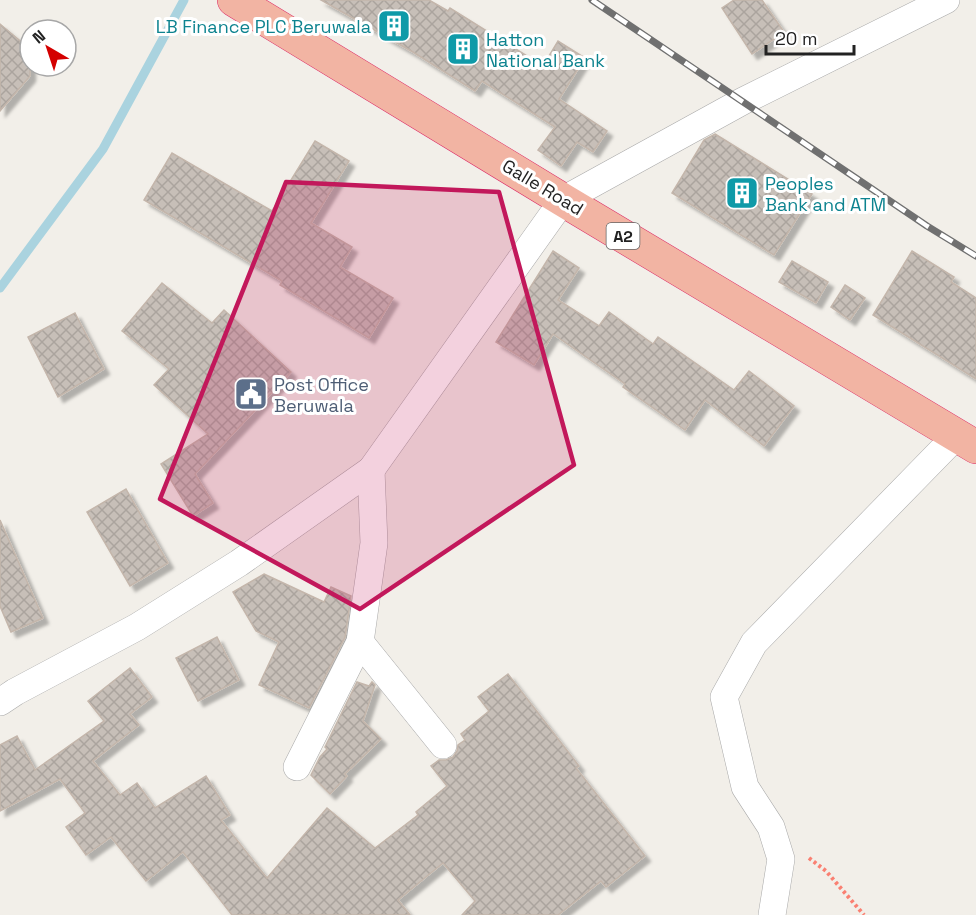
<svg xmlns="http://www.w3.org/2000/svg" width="976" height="915" viewBox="0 0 976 915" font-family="'Space Grotesk',sans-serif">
	<defs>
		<pattern id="building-cross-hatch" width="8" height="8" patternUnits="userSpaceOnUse" patternTransform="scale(1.5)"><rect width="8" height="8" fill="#c7bfb8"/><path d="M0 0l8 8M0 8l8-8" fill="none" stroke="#aba49e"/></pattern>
		<filter id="shadow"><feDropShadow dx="5.5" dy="5.5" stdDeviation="1.5" flood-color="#0004"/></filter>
	</defs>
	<rect width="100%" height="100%" fill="#f2efe9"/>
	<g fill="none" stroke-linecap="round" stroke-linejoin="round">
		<!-- stream -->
		<polyline stroke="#aad3df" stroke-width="9" points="0,288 103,149 184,0"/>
	</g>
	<!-- building -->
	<g fill="url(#building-cross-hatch)" stroke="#c4b6ab" stroke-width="1.5" filter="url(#shadow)">
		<polygon points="321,0 429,0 448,11 450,8 543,66 558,41 585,58 559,99 607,131 593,152 577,142 561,166 538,150 555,127 482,81 475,91 413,52"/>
		<polygon points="734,0 762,0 784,32 752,54 722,8"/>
		<polygon points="0,24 30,49 30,76 0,111"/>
		<polygon points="715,134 812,194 774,255 672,193 704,140"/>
		<polygon points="315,141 349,161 311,223 352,247 340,267 393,298 369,338 280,285 282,281 144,200 172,153 272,211"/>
		<polygon points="553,251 579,268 558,300 599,326 609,312 653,344 658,337 734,390 749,371 794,406 764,446 705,400 685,430 623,387 625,384 553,334 534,365 496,342"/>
		<polygon points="912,251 954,277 951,282 976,298 976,379 873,315"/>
		<polygon points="792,261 828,282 816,303 779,282"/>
		<polygon points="162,283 212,323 224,310 291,372 195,474 213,503 193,516 161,464 208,434 154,385 169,369 122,331"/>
		<polygon points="845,285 865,298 850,320 831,307"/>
		<polygon points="75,313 104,369 58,397 28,337"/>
		<polygon points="126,489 168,563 130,586 87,512"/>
		<polygon points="0,520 43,618 11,632 0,606"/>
		<polygon points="264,574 324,602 331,587 351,596 345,637 309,708 259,685 279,642 256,631 233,592"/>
		<polygon points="217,637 239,680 198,701 176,658"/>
		<polygon points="130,668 152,697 130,714 139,725 93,761 120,795 137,783 155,808 206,776 230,815 221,820 267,878 327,808 375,848 418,815 416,812 447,786 431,766 439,760 446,760 453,757 457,751 458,745 465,740 461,734 489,711 478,697 508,674 579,766 576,768 645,856 606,887 601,881 558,915 462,915 475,901 443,863 398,900 410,915 232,915 183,852 146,881 111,837 86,855 66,827 85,813 60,779 0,811 0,745 17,736 35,770 104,721 88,701"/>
		<polygon points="357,682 369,686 372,682 375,685 363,721 381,739 345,774 347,776 330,794 311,775 320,757 327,749 325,747"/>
	</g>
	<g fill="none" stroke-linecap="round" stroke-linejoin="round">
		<!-- minor casing -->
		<g stroke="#a9a9a9" stroke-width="28">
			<g id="minor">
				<polyline points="360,642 443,745"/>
				<polyline points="0,702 15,692 137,627 239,563 371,470 563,200 743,101 946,0"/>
				<polyline points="297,767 360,642 374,543 371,470"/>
				<polyline points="772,915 781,859 771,827 745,787 724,697 754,643 957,435"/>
			</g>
		</g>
		<!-- trunk casing -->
		<g stroke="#dc2a67" stroke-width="34">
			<polyline id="trunk" points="234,0 563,200 976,447"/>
		</g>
		<!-- path -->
		<polyline stroke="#fa8072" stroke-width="4" stroke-dasharray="3 3" stroke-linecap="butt" points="809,858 826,871 864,915"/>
		<!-- minor -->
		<use href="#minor" stroke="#fff" stroke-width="27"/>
		<!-- trunk -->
		<use href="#trunk" stroke="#f2b4a3" stroke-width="33"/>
		<!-- rail casing -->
		<g stroke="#707070" stroke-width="7">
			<polyline id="rail" points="592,0 927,226 976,256"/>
		</g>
		<!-- rail -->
		<use href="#rail" stroke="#fff" stroke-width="4.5" stroke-dasharray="14" stroke-linecap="butt"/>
	</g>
	<!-- marked area -->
	<path fill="#c2185b" fill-opacity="0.2" stroke="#c2185b" stroke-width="4.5" stroke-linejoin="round" d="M286 182 499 192 574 465 360 609 160 499Z"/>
	<!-- icons -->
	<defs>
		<g id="building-square" transform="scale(1.725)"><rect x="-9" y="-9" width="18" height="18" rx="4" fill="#0f9aa8" stroke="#fff"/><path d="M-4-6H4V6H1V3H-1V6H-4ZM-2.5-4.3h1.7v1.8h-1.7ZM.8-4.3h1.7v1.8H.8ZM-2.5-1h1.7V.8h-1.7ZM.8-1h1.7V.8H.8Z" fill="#fff"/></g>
		<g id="civic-square" transform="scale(1.725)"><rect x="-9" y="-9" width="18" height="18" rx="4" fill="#5c6f8a" stroke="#fff"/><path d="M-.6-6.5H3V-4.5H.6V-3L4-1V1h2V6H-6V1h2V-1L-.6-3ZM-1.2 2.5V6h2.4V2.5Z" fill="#fff"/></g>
	</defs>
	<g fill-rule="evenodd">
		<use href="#building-square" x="394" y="26"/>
		<use href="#building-square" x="463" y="49"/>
		<use href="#building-square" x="742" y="193"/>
		<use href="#civic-square" x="251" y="394"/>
	</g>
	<g text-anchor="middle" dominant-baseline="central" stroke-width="6" stroke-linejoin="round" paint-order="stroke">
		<!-- shield labels -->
		<rect fill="#fff" stroke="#646464" stroke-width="1.5" x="606.5" y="223" width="33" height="26" rx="4.5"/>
		<g font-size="16" font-weight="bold" fill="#222">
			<text x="623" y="236">A2</text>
		</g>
		<!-- culture labels -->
		<g font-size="18" fill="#0d838f" stroke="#fff" text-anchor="start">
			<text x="371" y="26" text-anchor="end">LB Finance PLC Beruwala</text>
			<text x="486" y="39">Hatton<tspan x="486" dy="21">National Bank</tspan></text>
			<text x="765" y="183">Peoples<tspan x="765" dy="21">Bank and ATM</tspan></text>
		</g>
		<!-- street labels -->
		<g font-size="18" fill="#222" stroke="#fff">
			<text transform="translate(543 187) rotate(31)">Galle Road</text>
		</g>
		<!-- service labels -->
		<g font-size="18" fill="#4e5e75" stroke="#fff" text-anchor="start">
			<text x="274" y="384">Post Office<tspan x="274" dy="21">Beruwala</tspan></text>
		</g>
	</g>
	<!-- north arrow -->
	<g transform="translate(48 48) rotate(321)"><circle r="28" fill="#ffffff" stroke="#a7a7a7" stroke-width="1.5"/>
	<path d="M0-4.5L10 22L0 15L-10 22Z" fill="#d40000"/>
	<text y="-9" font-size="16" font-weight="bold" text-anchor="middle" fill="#222222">N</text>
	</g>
	<!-- scale -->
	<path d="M766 45v9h88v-9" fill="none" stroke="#222222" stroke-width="3"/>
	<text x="775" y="45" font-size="18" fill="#222222" stroke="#ffffff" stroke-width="4.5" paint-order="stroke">20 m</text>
</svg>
